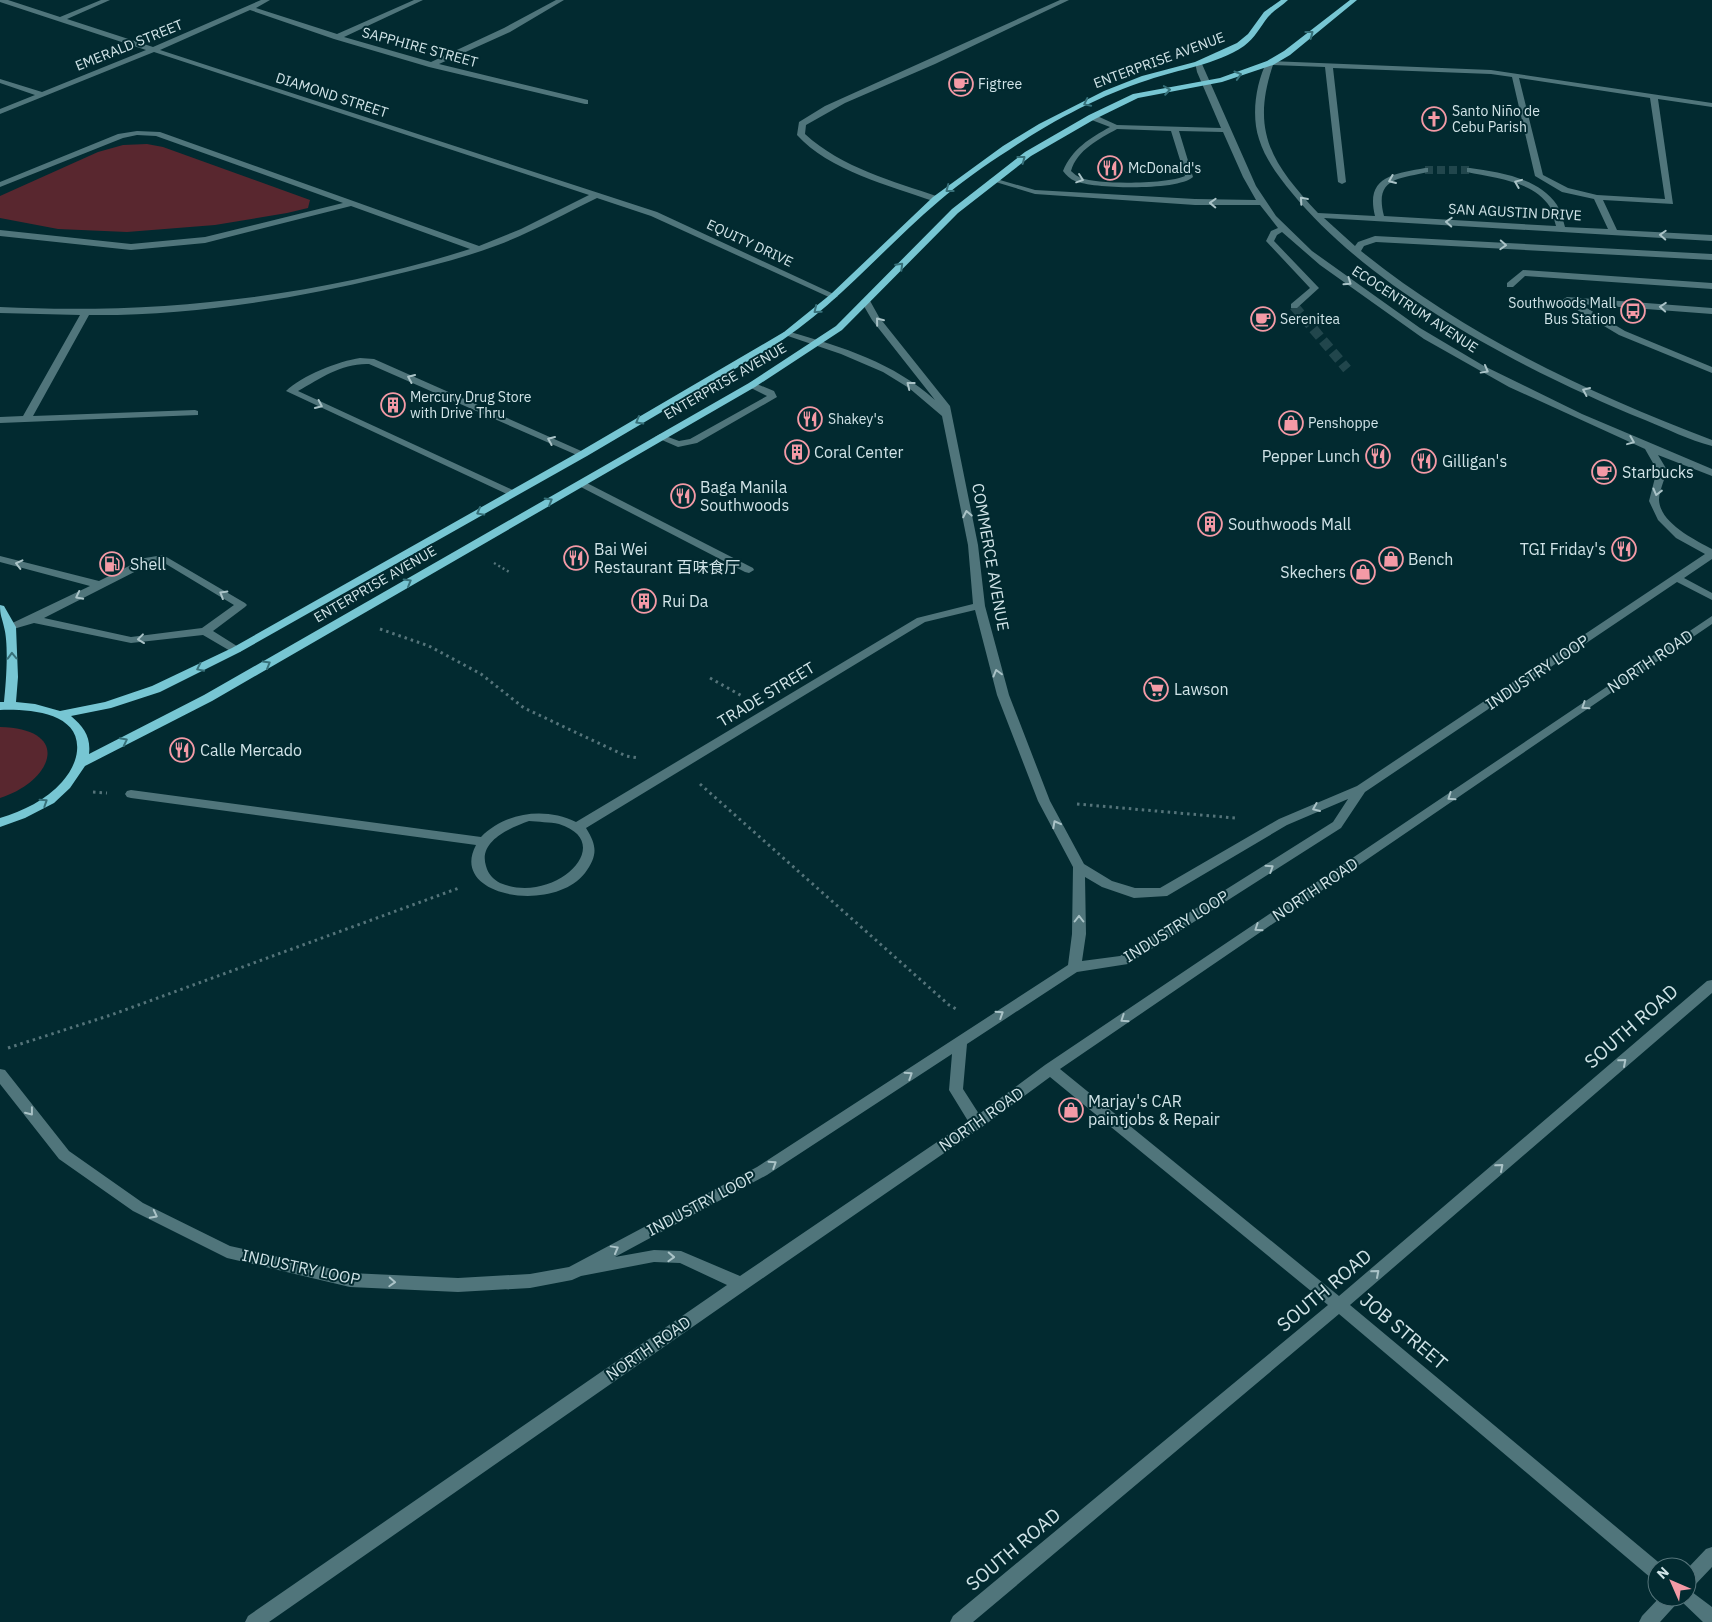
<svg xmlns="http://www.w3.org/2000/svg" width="1712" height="1622" viewBox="0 0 1712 1622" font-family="'IBM Plex Sans','Noto Sans SC',sans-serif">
	<rect width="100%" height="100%" fill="#022a30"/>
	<!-- green -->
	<g fill="#59272f">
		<polygon points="147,144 163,147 310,200 308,208 287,213 215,225 127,232 58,229 0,218 0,196 98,152 123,145"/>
		<path d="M0 727C73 729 53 781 0 798Z"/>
	</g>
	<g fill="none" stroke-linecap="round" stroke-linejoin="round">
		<!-- minor-tunnel-far1 -->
		<polyline stroke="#21464c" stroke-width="8" stroke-dasharray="8 4" stroke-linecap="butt" points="1425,170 1470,170"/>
		<!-- minor-tunnel -->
		<polyline stroke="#21464c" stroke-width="10" stroke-dasharray="10 5" stroke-linecap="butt" points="1294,306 1347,369"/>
		<!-- path-far1 -->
		<polyline stroke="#55747a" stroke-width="2.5" stroke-dasharray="2 3" stroke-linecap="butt" points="494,563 511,573"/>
		<!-- path -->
		<g stroke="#55747a" stroke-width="3" stroke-dasharray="2.5 4" stroke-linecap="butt">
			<polyline points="380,629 429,646 481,674 524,708 626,756 639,758"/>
			<polyline points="710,678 742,696"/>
			<polyline points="700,784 949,1005 958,1010"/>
			<polyline points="93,792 107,793"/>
			<polyline points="1077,804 1235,818"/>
			<polyline points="8,1048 111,1015 459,888"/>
		</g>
		<!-- minor -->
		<g fill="#50757b" fill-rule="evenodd">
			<path d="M0 0H8L60 17 101 0H110L67 19 153 47 261 0H270L256 8 337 34 414 0H423L344 37 431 62 504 28 556 0H564L510 32 439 64 588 100V104H585L429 67 334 39 250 10 160 50 657 212 838 296 834 299 831 298 651 216 597 198C564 214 532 232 498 245 461 259 423 268 385 277 289 300 188 316 89 315L33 416 195 410 198 411V415L0 423V417L23 416 80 315 0 313V307C158 315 319 297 470 249L351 206 205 243 131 250 0 236V230L131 244 205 237 343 203 156 136 137 135 123 138 0 187V182L118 134 137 131 160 132 479 246 521 229 589 195 154 52 0 114V109L35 95 0 83V79L42 92 146 50 0 2Z"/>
			<path d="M1060 0H1069L935 64 845 103 806 125 805 134C842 168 893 181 939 197V201H933C890 186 828 170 797 135L799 122 825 106Z"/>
			<path d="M1267 61 1491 70 1712 103V107L1658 99 1673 204 1603 200 1617 230 1712 235V241L1324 218 1355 246 1358 242 1375 236 1712 254V260L1376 242 1364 246 1361 251C1465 335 1588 393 1712 440V446C1689 440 1667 429 1645 420 1527 372 1373 292 1292 193 1279 177 1265 159 1259 139 1251 115 1256 83 1267 61ZM1273 65 1325 67 1338 182 1342 184 1346 182 1333 68 1491 74 1512 77 1535 176 1562 192 1594 199 1608 229 1565 227C1563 220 1561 212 1557 205 1539 178 1499 172 1470 168H1467V172C1494 178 1534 181 1550 207 1553 213 1554 220 1556 226L1384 216C1374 178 1398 179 1428 172V168H1425C1394 174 1365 176 1375 216L1318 213C1273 164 1250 133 1273 65ZM1519 78 1650 98 1665 199 1597 195 1568 188 1543 175Z"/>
			<path d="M1195 62 1202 64 1256 186 1276 216 1312 251 1420 328 1484 366 1582 414 1712 469V476L1658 455 1667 470C1665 479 1659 491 1659 500 1660 523 1695 540 1712 549V559L1684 578 1712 593V600L1677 582 1365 792 1341 828 1128 964 1077 972 967 1044 963 1089 979 1114 1045 1065 1712 616V624L1060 1069 1339 1296 1707 981 1712 980V993L1350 1305 1663 1566 1657 1567V1580L1651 1578 1339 1314 973 1622H950L953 1616 1328 1305 1050 1077 982 1127 747 1289 269 1622H245L248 1616 727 1285 680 1263 654 1262 581 1276 572 1280 530 1288 458 1292 350 1287 227 1258 133 1211 59 1159 0 1084V1069L5 1070 69 1151 143 1203 230 1246 350 1273 458 1278 530 1274 569 1267 757 1167 1068 965 1072 934 1073 867 1038 801 997 695 975 610 925 622 586 828C597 846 598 855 585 873 553 914 448 897 476 845L131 798 127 797 125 794 127 791 131 790 481 837C506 812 545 807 576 822L917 618 973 604 968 545 942 416 909 388 883 372 841 354 782 334 784 332H790C843 347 894 363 935 400L872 320 861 301 866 298 869 299 879 317 950 406 978 545 985 606 1009 695 1050 801 1084 864 1112 881 1135 888H1160L1279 819 1357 786 1705 554 1676 538 1658 520 1649 501 1657 470 1645 449 1509 387 1424 339 1320 265 1282 232 1277 235 1274 241 1319 288 1297 308H1291V304L1310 288 1266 241 1271 231 1278 228 1260 205H1195L1035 194 989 180 993 178 1035 190 1195 199 1256 200 1243 177 1223 132 1179 131 1193 177C1178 191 1094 189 1075 181 1070 179 1066 175 1063 171 1072 149 1090 138 1110 127L1089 119V115H1095L1117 125 1221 128 1197 72ZM1117 129 1171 131 1185 176C1168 184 1099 185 1081 178 1077 176 1074 174 1071 171 1077 150 1099 139 1117 129ZM1348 799 1333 822 1120 956 1082 961 1086 934 1085 877 1102 887 1134 898 1167 896 1287 825ZM529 821C538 822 550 822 559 824 619 843 554 906 500 883 493 879 488 874 486 866 478 841 510 828 529 821ZM952 1054 949 1090 968 1121 740 1276 681 1251 654 1250 615 1257 767 1175Z"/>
			<polygon points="1523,270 1712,283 1712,289 1525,276 1513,287 1507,287 1507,283"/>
			<polygon points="1567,297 1712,308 1712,314 1580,304 1625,331 1712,367 1712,373 1619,335 1564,302 1562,300"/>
			<path d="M360 358 374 359 588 454 583 457 579 456 369 364C342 363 321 378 298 391L517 492 518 494 513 497 286 391C301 376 339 361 360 358Z"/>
			<polygon points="752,382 774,391 777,397 697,443 678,447 655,437 660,434 679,441 690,439 767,396 749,387 749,383"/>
			<polygon points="581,480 753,568 754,570 749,573 745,572 577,485 576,483"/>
			<path d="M163 555 245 603 247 605 245 607 213 631 240 648 242 650 240 652H232L203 635 131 643 34 623 10 630 4 627 90 586 0 562V556L99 581 145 558ZM161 561 234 605 202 628 131 637 44 618 152 563Z"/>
			<polygon points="1712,1547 1712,1567 1693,1587 1688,1589 1712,1607 1712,1622 1703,1622 1680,1600 1660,1622 1639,1622 1642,1616 1660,1597 1687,1597 1687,1569 1706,1549"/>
		</g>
		<!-- major -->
		<path fill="#77c6d3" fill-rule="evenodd" d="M1281 0H1288C1282 6 1274 10 1268 17 1260 27 1255 38 1244 46 1216 65 1179 69 1148 80 1101 95 1050 122 1009 150 985 165 960 183 939 201 881 250 833 310 767 350L587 456 240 652 160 692 111 708 71 716C84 727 91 737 89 754L204 695 749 383 836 326 952 209 1025 152 1089 115 1133 94 1220 78 1267 61 1284 51 1350 0H1357L1290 55 1273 65 1222 82 1138 98 1095 119 1031 156 958 213 842 330 755 387 212 701 85 766 70 788 54 803 25 818 0 827V818C23 811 46 800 62 782 70 773 76 762 77 751 81 712 28 709 0 710V702H4C6 683 9 645 4 627 2 617 0 616 0 605L4 606 16 627 18 677 16 702 35 704 60 711 105 702 152 686 232 648 579 452 784 332 831 294 933 197 1003 146 1039 124 1104 91 1142 76 1195 62 1237 43 1248 34 1264 12Z"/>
	</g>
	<!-- one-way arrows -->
	<defs><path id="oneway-chevron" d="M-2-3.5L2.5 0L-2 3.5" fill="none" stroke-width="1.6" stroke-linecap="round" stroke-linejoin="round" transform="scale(1.25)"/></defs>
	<g stroke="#377079">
		<use href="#oneway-chevron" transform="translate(1310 34) rotate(-37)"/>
		<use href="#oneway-chevron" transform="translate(1238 75) rotate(-16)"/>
		<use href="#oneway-chevron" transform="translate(1167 90) rotate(-9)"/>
		<use href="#oneway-chevron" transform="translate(1087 103) rotate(154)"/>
		<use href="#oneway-chevron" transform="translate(1022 159) rotate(-37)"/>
		<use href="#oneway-chevron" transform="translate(949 189) rotate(142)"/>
		<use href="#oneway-chevron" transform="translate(900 266) rotate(-45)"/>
		<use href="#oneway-chevron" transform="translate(817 310) rotate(141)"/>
		<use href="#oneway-chevron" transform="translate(639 421) rotate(150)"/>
		<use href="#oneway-chevron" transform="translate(549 501) rotate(-30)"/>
		<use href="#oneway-chevron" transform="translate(480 512) rotate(151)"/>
		<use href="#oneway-chevron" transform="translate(408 582) rotate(-30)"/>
		<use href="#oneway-chevron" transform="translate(12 656) rotate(-92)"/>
		<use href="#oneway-chevron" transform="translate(267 664) rotate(-30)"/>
		<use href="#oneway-chevron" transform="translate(200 668) rotate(154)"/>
		<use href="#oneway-chevron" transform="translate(124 741) rotate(-27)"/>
		<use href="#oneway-chevron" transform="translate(44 802) rotate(-33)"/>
	</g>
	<g stroke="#aac3c7">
		<use href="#oneway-chevron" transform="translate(1080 179) rotate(19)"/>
		<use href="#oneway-chevron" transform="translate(1392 180) rotate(157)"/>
		<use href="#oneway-chevron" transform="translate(1518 183) rotate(-158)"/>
		<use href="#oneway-chevron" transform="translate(1303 200) rotate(-131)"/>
		<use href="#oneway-chevron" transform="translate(1213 203) rotate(-178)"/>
		<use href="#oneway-chevron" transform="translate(1449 222) rotate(-177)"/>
		<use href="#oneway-chevron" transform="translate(1663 235) rotate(-177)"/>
		<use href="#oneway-chevron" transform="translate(1503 245) rotate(3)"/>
		<use href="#oneway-chevron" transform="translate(1348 282) rotate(35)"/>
		<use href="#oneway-chevron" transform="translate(1663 307) rotate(-176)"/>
		<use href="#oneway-chevron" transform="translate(879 321) rotate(-129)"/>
		<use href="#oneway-chevron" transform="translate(1485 370) rotate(29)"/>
		<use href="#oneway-chevron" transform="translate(411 378) rotate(-156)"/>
		<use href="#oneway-chevron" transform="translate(910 385) rotate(-142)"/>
		<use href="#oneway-chevron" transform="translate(1586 391) rotate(-156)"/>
		<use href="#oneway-chevron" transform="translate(319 405) rotate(25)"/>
		<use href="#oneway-chevron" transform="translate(551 440) rotate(-157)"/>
		<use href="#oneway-chevron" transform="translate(1631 441) rotate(22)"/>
		<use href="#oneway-chevron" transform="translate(1657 492) rotate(104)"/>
		<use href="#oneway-chevron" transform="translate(967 514) rotate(-101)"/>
		<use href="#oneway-chevron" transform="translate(19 564) rotate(-166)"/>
		<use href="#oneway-chevron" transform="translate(223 594) rotate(-149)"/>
		<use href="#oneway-chevron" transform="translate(79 596) rotate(153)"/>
		<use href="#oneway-chevron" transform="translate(141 639) rotate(173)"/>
		<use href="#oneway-chevron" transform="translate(997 673) rotate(-105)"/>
		<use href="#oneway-chevron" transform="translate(1585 706) rotate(146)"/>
		<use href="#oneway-chevron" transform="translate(1451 797) rotate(146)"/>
		<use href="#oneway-chevron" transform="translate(1316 808) rotate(157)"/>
		<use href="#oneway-chevron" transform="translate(1056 824) rotate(-118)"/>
		<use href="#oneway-chevron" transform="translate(1270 868) rotate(-33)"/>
		<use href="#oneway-chevron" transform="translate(1079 919) rotate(-90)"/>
		<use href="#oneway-chevron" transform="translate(1258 928) rotate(146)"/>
		<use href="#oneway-chevron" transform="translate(1000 1014) rotate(-33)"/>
		<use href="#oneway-chevron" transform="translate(1124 1019) rotate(146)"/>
		<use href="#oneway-chevron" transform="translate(1623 1062) rotate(-41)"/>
		<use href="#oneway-chevron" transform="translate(909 1075) rotate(-33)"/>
		<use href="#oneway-chevron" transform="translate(30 1112) rotate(52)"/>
		<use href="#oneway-chevron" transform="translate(773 1164) rotate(-33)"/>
		<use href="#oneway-chevron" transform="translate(1500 1167) rotate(-41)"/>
		<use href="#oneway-chevron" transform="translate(154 1215) rotate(27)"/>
		<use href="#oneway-chevron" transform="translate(615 1249) rotate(-29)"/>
		<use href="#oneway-chevron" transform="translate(671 1257) rotate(2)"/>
		<use href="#oneway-chevron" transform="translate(1376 1273) rotate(-41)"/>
		<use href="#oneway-chevron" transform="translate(392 1282) rotate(3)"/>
	</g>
	<!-- icons -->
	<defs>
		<g id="cafe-ring" transform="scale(1.25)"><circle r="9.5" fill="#022a30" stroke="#f49aa6" stroke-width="1.5"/><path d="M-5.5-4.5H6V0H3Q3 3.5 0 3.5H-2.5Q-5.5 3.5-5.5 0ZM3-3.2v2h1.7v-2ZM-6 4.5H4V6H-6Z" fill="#f49aa6"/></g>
		<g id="church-ring" transform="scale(1.25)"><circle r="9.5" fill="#022a30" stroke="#f49aa6" stroke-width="1.5"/><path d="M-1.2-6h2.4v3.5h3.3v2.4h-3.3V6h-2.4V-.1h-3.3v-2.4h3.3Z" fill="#f49aa6"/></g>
		<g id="restaurant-ring" transform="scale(1.25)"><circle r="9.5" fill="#022a30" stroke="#f49aa6" stroke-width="1.5"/><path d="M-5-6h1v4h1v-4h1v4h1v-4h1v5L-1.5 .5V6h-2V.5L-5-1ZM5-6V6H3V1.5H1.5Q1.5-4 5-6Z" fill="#f49aa6"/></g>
		<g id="bus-ring" transform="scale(1.25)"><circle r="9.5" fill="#022a30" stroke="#f49aa6" stroke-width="1.5"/><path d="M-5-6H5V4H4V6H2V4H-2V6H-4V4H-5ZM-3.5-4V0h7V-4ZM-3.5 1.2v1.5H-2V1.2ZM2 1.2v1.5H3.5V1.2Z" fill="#f49aa6"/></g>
		<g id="building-ring" transform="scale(1.25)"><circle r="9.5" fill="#022a30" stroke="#f49aa6" stroke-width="1.5"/><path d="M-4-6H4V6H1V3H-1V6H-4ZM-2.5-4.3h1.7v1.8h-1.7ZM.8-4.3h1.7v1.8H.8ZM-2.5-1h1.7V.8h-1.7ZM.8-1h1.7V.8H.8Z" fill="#f49aa6"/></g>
		<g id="shop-ring" transform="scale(1.25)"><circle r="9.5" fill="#022a30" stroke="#f49aa6" stroke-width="1.5"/><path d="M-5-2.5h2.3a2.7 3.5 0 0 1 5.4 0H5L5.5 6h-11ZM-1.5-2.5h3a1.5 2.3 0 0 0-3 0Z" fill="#f49aa6"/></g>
		<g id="fuel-ring" transform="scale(1.25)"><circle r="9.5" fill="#022a30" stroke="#f49aa6" stroke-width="1.5"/><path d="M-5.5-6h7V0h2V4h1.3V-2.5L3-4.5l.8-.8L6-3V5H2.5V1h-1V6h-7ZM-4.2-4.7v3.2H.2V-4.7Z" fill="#f49aa6"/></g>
		<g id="supermarket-ring" transform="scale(1.25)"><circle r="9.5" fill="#022a30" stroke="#f49aa6" stroke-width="1.5"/><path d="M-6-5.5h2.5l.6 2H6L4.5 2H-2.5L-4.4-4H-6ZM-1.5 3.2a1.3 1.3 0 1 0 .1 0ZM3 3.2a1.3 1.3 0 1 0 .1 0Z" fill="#f49aa6"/></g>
	</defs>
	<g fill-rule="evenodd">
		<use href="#cafe-ring" x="961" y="84"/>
		<use href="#church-ring" x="1434" y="119"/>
		<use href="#restaurant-ring" x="1110" y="168"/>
		<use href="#bus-ring" x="1633" y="311"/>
		<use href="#cafe-ring" x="1263" y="319"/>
		<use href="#building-ring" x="393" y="405"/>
		<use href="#restaurant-ring" x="810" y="419"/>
		<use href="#shop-ring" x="1291" y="423"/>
		<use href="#building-ring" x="797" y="452"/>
		<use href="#restaurant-ring" x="1378" y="456"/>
		<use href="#restaurant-ring" x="1424" y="461"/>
		<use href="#cafe-ring" x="1604" y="472"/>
		<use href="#restaurant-ring" x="683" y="496"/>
		<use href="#building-ring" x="1210" y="524"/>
		<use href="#restaurant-ring" x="1624" y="549"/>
		<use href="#restaurant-ring" x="576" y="558"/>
		<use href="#shop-ring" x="1391" y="559"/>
		<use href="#fuel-ring" x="112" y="564"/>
		<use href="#shop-ring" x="1363" y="572"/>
		<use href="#building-ring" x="644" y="601"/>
		<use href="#supermarket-ring" x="1156" y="689"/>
		<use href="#restaurant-ring" x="182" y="750"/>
		<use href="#shop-ring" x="1071" y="1110"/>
	</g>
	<g text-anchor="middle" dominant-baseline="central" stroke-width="4" stroke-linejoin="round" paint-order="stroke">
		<!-- far-street labels -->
		<g font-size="14" fill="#d1e4e8" stroke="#022a30">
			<text transform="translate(129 45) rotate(-22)">EMERALD STREET</text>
			<text transform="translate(420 47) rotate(15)">SAPPHIRE STREET</text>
			<text transform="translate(1159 60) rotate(-20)">ENTERPRISE AVENUE</text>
			<text transform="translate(332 95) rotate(18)">DIAMOND STREET</text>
			<text transform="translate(1515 212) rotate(3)">SAN AGUSTIN DRIVE</text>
			<text transform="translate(750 243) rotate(25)">EQUITY DRIVE</text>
			<text transform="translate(1415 309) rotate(33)">ECOCENTRUM AVENUE</text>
			<text transform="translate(725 381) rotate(-30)">ENTERPRISE AVENUE</text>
			<text transform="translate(375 584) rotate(-30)">ENTERPRISE AVENUE</text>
		</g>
		<!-- far-poi labels -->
		<g font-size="14" fill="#d1e4e8" stroke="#022a30" text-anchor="start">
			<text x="978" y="84">Figtree</text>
			<text x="1452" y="111">Santo Niño de<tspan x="1452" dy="16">Cebu Parish</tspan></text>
			<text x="1128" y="168">McDonald's</text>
			<text x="1616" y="303" text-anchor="end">Southwoods Mall<tspan x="1616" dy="16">Bus Station</tspan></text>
			<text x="1280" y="319">Serenitea</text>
			<text x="410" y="397">Mercury Drug Store<tspan x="410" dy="16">with Drive Thru</tspan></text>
			<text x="828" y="419">Shakey's</text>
			<text x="1308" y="423">Penshoppe</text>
		</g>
		<!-- poi labels -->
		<g font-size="16" fill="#d1e4e8" stroke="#022a30" text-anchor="start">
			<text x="814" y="452">Coral Center</text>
			<text x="1360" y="456" text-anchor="end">Pepper Lunch</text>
			<text x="1442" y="461">Gilligan's</text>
			<text x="1622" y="472">Starbucks</text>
			<text x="700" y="487">Baga Manila<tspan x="700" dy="18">Southwoods</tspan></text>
			<text x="1228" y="524">Southwoods Mall</text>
			<text x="594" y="549">Bai Wei<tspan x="594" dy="18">Restaurant 百味食厅</tspan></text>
			<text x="1606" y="549" text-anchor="end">TGI Friday's</text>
			<text x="1408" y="559">Bench</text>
			<text x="130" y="564">Shell</text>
			<text x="1346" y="572" text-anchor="end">Skechers</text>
			<text x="662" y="601">Rui Da</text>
			<text x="1174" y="689">Lawson</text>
			<text x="200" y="750">Calle Mercado</text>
			<text x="1088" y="1101">Marjay's CAR<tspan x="1088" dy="18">paintjobs &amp; Repair</tspan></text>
		</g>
		<!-- street labels -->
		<g font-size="16" fill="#d1e4e8" stroke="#022a30">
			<text transform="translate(991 557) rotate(80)">COMMERCE AVENUE</text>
			<text transform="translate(1650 661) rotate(-34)">NORTH ROAD</text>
			<text transform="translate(1537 672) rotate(-34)">INDUSTRY LOOP</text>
			<text transform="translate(766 694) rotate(-31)">TRADE STREET</text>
			<text transform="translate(1315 889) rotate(-34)">NORTH ROAD</text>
			<text transform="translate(1176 926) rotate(-32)">INDUSTRY LOOP</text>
			<text transform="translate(981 1119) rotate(-35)">NORTH ROAD</text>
			<text transform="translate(701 1203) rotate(-28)">INDUSTRY LOOP</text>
			<text transform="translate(301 1267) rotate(12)">INDUSTRY LOOP</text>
			<text transform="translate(648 1348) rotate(-35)">NORTH ROAD</text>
		</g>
		<!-- near-street labels -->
		<g font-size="19" fill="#d1e4e8" stroke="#022a30">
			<text transform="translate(1631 1026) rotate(-41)">SOUTH ROAD</text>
			<text transform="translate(1324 1290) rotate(-40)">SOUTH ROAD</text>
			<text transform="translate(1404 1331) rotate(40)">JOB STREET</text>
			<text transform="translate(1013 1549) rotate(-40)">SOUTH ROAD</text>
		</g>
	</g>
	<!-- north arrow -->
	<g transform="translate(1672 1582) rotate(315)"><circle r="24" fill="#022a30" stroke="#55747a"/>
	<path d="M0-4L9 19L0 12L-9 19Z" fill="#f49aa6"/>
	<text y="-8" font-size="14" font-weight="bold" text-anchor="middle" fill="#d1e4e8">N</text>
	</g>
</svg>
